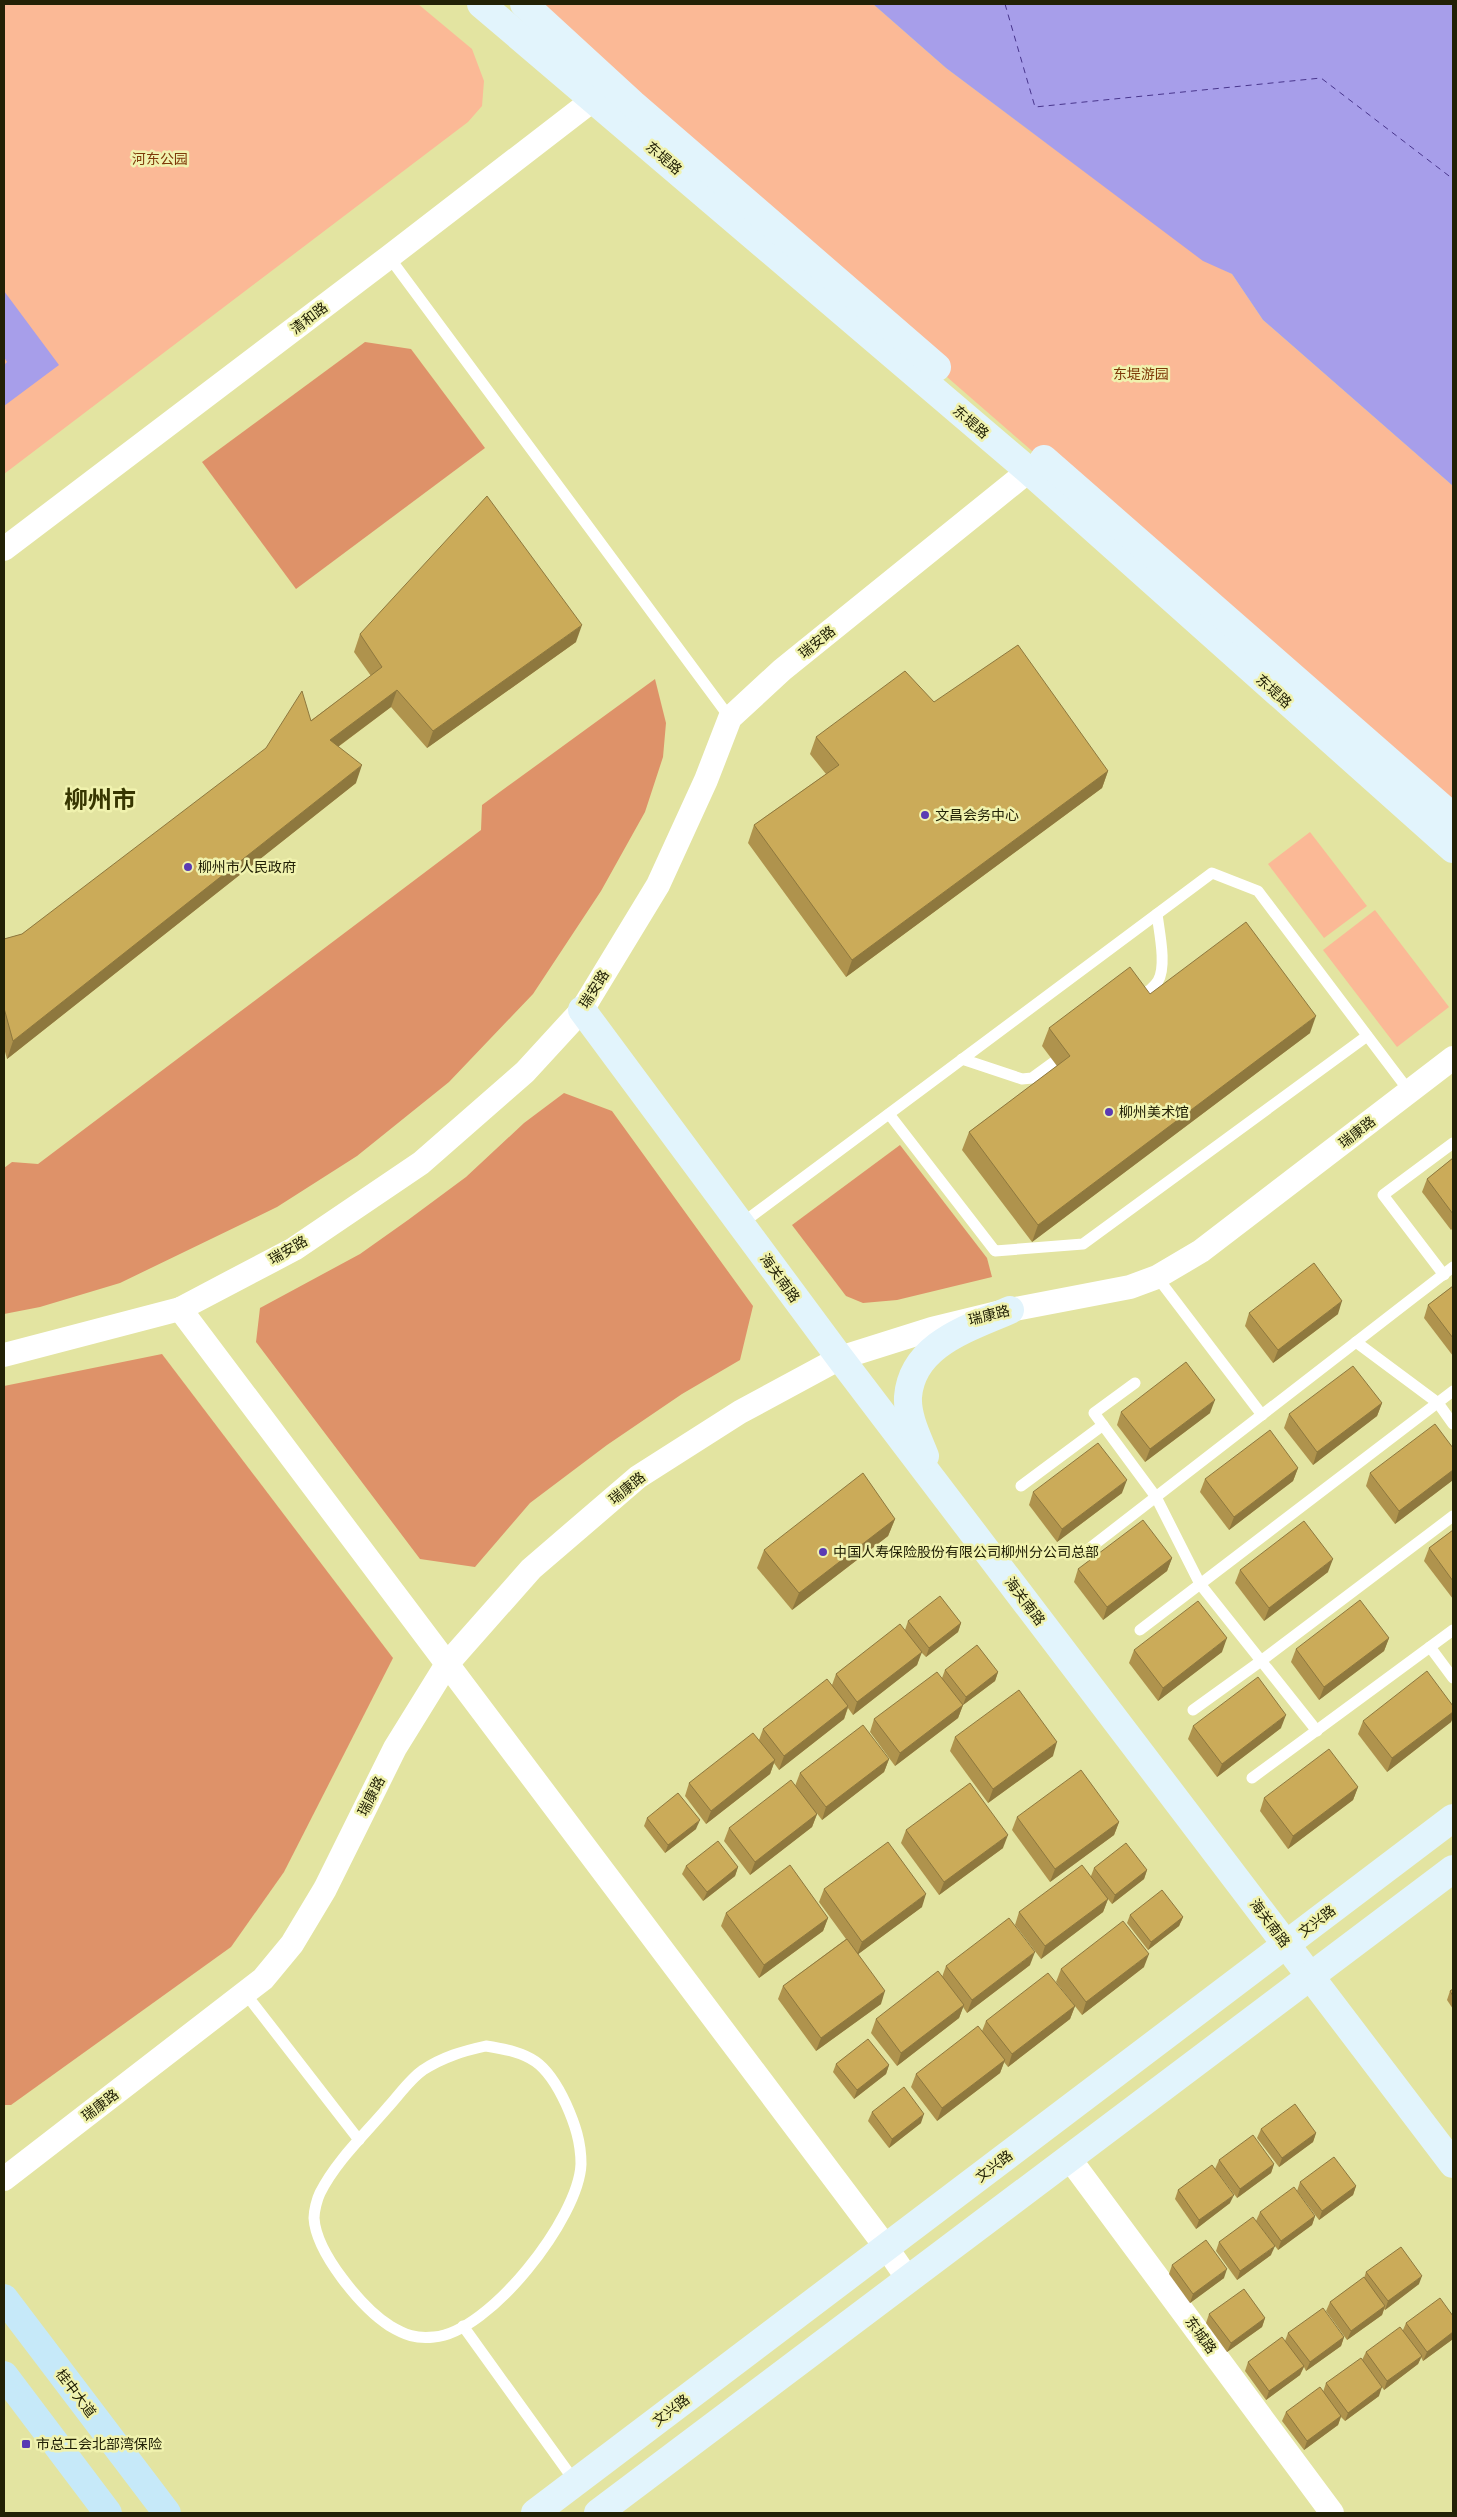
<svg xmlns="http://www.w3.org/2000/svg" width="1457" height="2517" viewBox="0 0 1457 2517" font-family="'Archivo Narrow','Noto Sans SC',sans-serif">
	<rect width="100%" height="100%" fill="#e3e4a1"/>
	<!-- green -->
	<g fill="#fbb996">
		<polygon points="4,4 418,4 472,49 484,81 482,106 468,122 4,474"/>
		<polygon points="524,4 873,4 946,68 1143,215 1220,268 1232,274 1263,320 1453,486 1453,817 633,104"/>
		<polygon points="1310,832 1367,906 1324,938 1268,864"/>
		<polygon points="1375,910 1449,1007 1397,1047 1323,950"/>
	</g>
	<!-- forest -->
	<g fill="#de9269">
		<polygon points="365,342 411,349 485,448 296,589 202,462"/>
		<polygon points="655,679 666,723 663,757 645,812 601,891 533,994 449,1082 357,1156 277,1207 120,1283 40,1307 4,1314 4,1168 12,1162 38,1164 481,830 482,805"/>
		<polygon points="564,1093 612,1111 753,1306 740,1360 682,1394 607,1445 530,1503 475,1567 420,1559 256,1342 260,1308 360,1254 408,1220 466,1177 524,1123"/>
		<polygon points="900,1145 987,1258 992,1277 897,1300 863,1303 846,1296 792,1225"/>
		<polygon points="162,1354 393,1658 284,1872 231,1947 11,2105 4,2105 4,1386"/>
	</g>
	<!-- water -->
	<g fill="#a79eea">
		<polygon points="873,4 1453,4 1453,486 1263,320 1232,274 1203,261 946,68"/>
		<polygon points="4,291 59,365 4,406 4,365 7,362 4,357"/>
	</g>
	<g fill="none" stroke-linecap="round" stroke-linejoin="round">
		<!-- ferry -->
		<polyline stroke="#48358c" stroke-width="1" stroke-dasharray="6 5" stroke-linecap="butt" points="1005,4 1035,107 1321,78 1453,179"/>
		<!-- lane -->
		<g stroke="#fff" stroke-width="11">
			<polyline points="389,257 730,718"/>
			<path d="M1137 1000C1145 994 1153 989 1158 981 1167 966 1159 931 1157 914"/>
			<polyline points="962,1059 1022,1079 1032,1078 1054,1062"/>
			<polyline points="889,1114 995,1251 1083,1244 1367,1036"/>
			<polyline points="741,1224 1212,873 1258,891 1409,1091"/>
			<polyline points="1444,1275 1383,1195 1453,1143"/>
			<polyline points="1157,1277 1262,1415"/>
			<polyline points="1356,1342 1438,1403 1453,1424"/>
			<polyline points="1135,1383 1094,1413 1156,1497 1200,1584 1317,1731"/>
			<polyline points="1021,1486 1103,1425"/>
			<polyline points="1086,1551 1453,1267"/>
			<polyline points="1140,1630 1453,1391"/>
			<polyline points="1430,1647 1453,1678"/>
			<polyline points="1193,1710 1261,1661 1453,1516"/>
			<polyline points="1252,1778 1453,1630"/>
			<polyline points="245,1993 359,2140"/>
			<path d="M486 2046C531 2053 546 2061 566 2104 575 2124 581 2142 581 2164 579 2218 489 2333 434 2337 416 2339 405 2335 390 2326 362 2308 316 2253 314 2218 314 2211 317 2199 320 2193 336 2161 365 2134 388 2107 399 2095 410 2079 423 2070 443 2057 463 2051 486 2046Z"/>
			<polyline points="463,2326 576,2483"/>
		</g>
		<!-- street -->
		<g stroke="#fff" stroke-width="24">
			<polyline points="4,549 389,257 607,89"/>
			<polyline points="180,1309 886,2247 908,2279"/>
			<polyline points="4,1355 180,1309 294,1249 421,1163 525,1072 582,1010 658,885 706,780 730,718 782,670 1042,460"/>
			<polyline points="1069,2158 1332,2513"/>
			<polyline points="4,2179 263,1979 292,1944 325,1889 395,1748 447,1664 531,1569 638,1477 740,1412 840,1358 932,1329 1010,1310 1130,1287 1157,1277 1201,1251 1453,1058"/>
		</g>
		<!-- secondary -->
		<g stroke="#e2f4fc" stroke-width="28">
			<polyline points="481,4 1029,471 1453,849"/>
			<polyline points="524,4 633,104 937,367"/>
			<polyline points="1044,459 1453,817"/>
			<polyline points="582,1010 840,1358 1453,2164"/>
			<path d="M925 1456C918 1438 907 1417 908 1397 912 1344 970 1328 1010 1310"/>
			<polyline points="535,2513 1453,1818"/>
			<polyline points="598,2513 1453,1869"/>
		</g>
		<!-- primary -->
		<g stroke="#c6e9f9" stroke-width="28">
			<polyline points="4,2298 167,2513"/>
			<polyline points="4,2375 108,2513"/>
		</g>
	</g>
	<!-- wall -->
	<g fill="#af934d">
		<polygon points="360,634 576,642 427,748 391,707 338,747 356,783 7,1059 4,1048 4,939 22,934 371,676 354,652"/>
		<polygon points="934,702 1108,771 1102,788 846,977 748,843 754,825 826,774 810,754 816,737"/>
		<polygon points="1150,994 1310,1033 1032,1242 962,1150 969,1132 1057,1066 1042,1046 1049,1028"/>
		<polygon points="1453,1158 1453,1228 1451,1230 1422,1192 1427,1179"/>
		<polygon points="1453,1286 1453,1356 1424,1318 1428,1305"/>
		<polygon points="1249,1313 1338,1314 1273,1363 1245,1326"/>
		<polygon points="1382,1403 1377,1416 1313,1465 1284,1428 1289,1414"/>
		<polygon points="1121,1412 1210,1413 1145,1462 1117,1425"/>
		<polygon points="1453,1448 1453,1480 1395,1524 1366,1486 1370,1473"/>
		<polygon points="1298,1468 1293,1481 1229,1530 1200,1492 1205,1479"/>
		<polygon points="1033,1492 1122,1493 1057,1542 1029,1505"/>
		<polygon points="895,1519 888,1536 792,1610 757,1568 764,1550"/>
		<polygon points="1453,1530 1453,1599 1424,1561 1429,1548"/>
		<polygon points="1172,1558 1167,1571 1103,1620 1074,1582 1078,1569"/>
		<polygon points="1240,1570 1328,1572 1264,1621 1235,1583"/>
		<polygon points="908,1621 961,1623 958,1632 926,1657 921,1652 917,1665 853,1715 848,1708 844,1719 779,1770 774,1763 770,1774 706,1824 685,1796 689,1783 759,1740 763,1729 832,1685 836,1674 905,1630"/>
		<polygon points="1389,1638 1384,1651 1319,1700 1291,1662 1296,1649"/>
		<polygon points="1134,1650 1222,1652 1158,1701 1129,1663"/>
		<polygon points="945,1670 998,1672 995,1681 963,1705 958,1718 895,1766 870,1732 874,1719 942,1678"/>
		<polygon points="1453,1706 1453,1717 1451,1722 1387,1772 1358,1734 1363,1721"/>
		<polygon points="1193,1726 1281,1728 1217,1777 1188,1739"/>
		<polygon points="955,1737 1053,1756 988,1803 950,1751"/>
		<polygon points="889,1759 884,1772 822,1820 816,1812 817,1814 812,1827 750,1875 724,1841 729,1828 795,1786 800,1773"/>
		<polygon points="1358,1787 1353,1800 1288,1849 1260,1811 1264,1798"/>
		<polygon points="1017,1817 1119,1822 1114,1835 1050,1882 1012,1830"/>
		<polygon points="647,1818 696,1829 665,1853 644,1826"/>
		<polygon points="906,1830 1003,1848 939,1895 901,1843"/>
		<polygon points="686,1866 738,1867 735,1876 703,1901 682,1874"/>
		<polygon points="1094,1868 1147,1870 1144,1879 1112,1904 1108,1899 1103,1912 1041,1959 1015,1925 1019,1912 1091,1876"/>
		<polygon points="824,1889 922,1907 858,1954 881,2004 816,2051 778,1999 783,1986 846,1939 819,1902"/>
		<polygon points="726,1913 828,1918 823,1931 759,1978 721,1926"/>
		<polygon points="1130,1915 1183,1917 1179,1926 1148,1950 1127,1923"/>
		<polygon points="1030,1965 967,2013 963,2007 959,2018 897,2066 871,2033 876,2019 942,1977 946,1966"/>
		<polygon points="1144,1967 1082,2015 1056,1982 1061,1969"/>
		<polygon points="1453,1989 1453,2009 1447,2000 1450,1991"/>
		<polygon points="1075,2006 1070,2019 1008,2067 1004,2062 1000,2073 937,2121 911,2087 916,2074 982,2031 986,2021"/>
		<polygon points="836,2064 889,2065 886,2074 854,2099 833,2072"/>
		<polygon points="872,2112 921,2123 889,2148 868,2121"/>
		<polygon points="1261,2129 1316,2133 1313,2142 1279,2167 1257,2138"/>
		<polygon points="1219,2160 1274,2164 1271,2173 1237,2198 1215,2169"/>
		<polygon points="1300,2182 1356,2186 1353,2195 1319,2220 1297,2191"/>
		<polygon points="1178,2190 1230,2203 1196,2229 1175,2199"/>
		<polygon points="1260,2212 1315,2216 1312,2225 1278,2250 1256,2221"/>
		<polygon points="1219,2242 1271,2255 1237,2280 1216,2251"/>
		<polygon points="1172,2265 1224,2278 1190,2303 1169,2274"/>
		<polygon points="1366,2272 1419,2284 1385,2310 1384,2309 1382,2315 1347,2340 1326,2311 1330,2302 1364,2278"/>
		<polygon points="1209,2314 1265,2318 1262,2327 1227,2352 1206,2323"/>
		<polygon points="1453,2316 1453,2339 1423,2361 1421,2357 1418,2364 1384,2390 1362,2360 1366,2352 1403,2330 1406,2323"/>
		<polygon points="1288,2333 1344,2337 1341,2346 1306,2371 1304,2367 1300,2375 1266,2400 1245,2371 1248,2362 1285,2341"/>
		<polygon points="1326,2383 1379,2396 1345,2421 1341,2417 1338,2425 1304,2450 1282,2421 1286,2412 1323,2392"/>
	</g>
	<!-- shaded-wall -->
	<g fill="#8e783e">
		<polygon points="582,625 576,642 427,748 433,731"/>
		<polygon points="397,690 391,707 324,757 330,740"/>
		<polygon points="362,765 356,783 7,1059 13,1041"/>
		<polygon points="1108,771 1102,788 846,977 852,960"/>
		<polygon points="1316,1016 1310,1033 1032,1242 1038,1225"/>
		<polygon points="1342,1301 1338,1314 1273,1363 1278,1350"/>
		<polygon points="1215,1400 1210,1413 1145,1462 1150,1449"/>
		<polygon points="1382,1403 1377,1416 1313,1465 1317,1452"/>
		<polygon points="1298,1468 1293,1481 1229,1530 1234,1517"/>
		<polygon points="1453,1470 1453,1480 1395,1524 1399,1511"/>
		<polygon points="1127,1480 1122,1493 1057,1542 1062,1529"/>
		<polygon points="895,1519 888,1536 792,1610 799,1593"/>
		<polygon points="1172,1558 1167,1571 1103,1620 1107,1607"/>
		<polygon points="1333,1559 1328,1572 1264,1621 1269,1608"/>
		<polygon points="961,1623 958,1632 926,1657 929,1648"/>
		<polygon points="1227,1638 1222,1652 1158,1701 1163,1688"/>
		<polygon points="1389,1638 1384,1651 1319,1700 1324,1687"/>
		<polygon points="922,1652 917,1665 853,1715 857,1702"/>
		<polygon points="998,1672 995,1681 963,1705 966,1697"/>
		<polygon points="963,1705 958,1718 895,1766 900,1753"/>
		<polygon points="848,1706 844,1719 779,1770 784,1756"/>
		<polygon points="1453,1712 1453,1717 1451,1722 1387,1772 1392,1758"/>
		<polygon points="1286,1715 1281,1728 1217,1777 1222,1764"/>
		<polygon points="1057,1742 1053,1756 988,1803 993,1789"/>
		<polygon points="889,1759 884,1772 822,1820 826,1807"/>
		<polygon points="775,1760 770,1774 706,1824 711,1811"/>
		<polygon points="1358,1787 1353,1800 1288,1849 1293,1836"/>
		<polygon points="817,1814 812,1827 750,1875 755,1862"/>
		<polygon points="700,1820 696,1829 665,1853 668,1845"/>
		<polygon points="1119,1822 1114,1835 1050,1882 1055,1869"/>
		<polygon points="1008,1835 1003,1848 939,1895 944,1882"/>
		<polygon points="738,1867 735,1876 703,1901 707,1892"/>
		<polygon points="1147,1870 1144,1879 1112,1904 1115,1895"/>
		<polygon points="926,1894 922,1907 857,1955 862,1942"/>
		<polygon points="1108,1899 1103,1912 1041,1959 1045,1946"/>
		<polygon points="1183,1917 1179,1926 1148,1950 1151,1942"/>
		<polygon points="828,1918 823,1931 759,1978 764,1965"/>
		<polygon points="1035,1952 1030,1965 967,2013 972,2000"/>
		<polygon points="1149,1954 1144,1967 1082,2015 1086,2002"/>
		<polygon points="885,1991 881,2004 816,2051 821,2038"/>
		<polygon points="964,2005 959,2018 897,2066 901,2053"/>
		<polygon points="1075,2006 1070,2019 1008,2067 1012,2054"/>
		<polygon points="1005,2060 1000,2073 937,2121 942,2108"/>
		<polygon points="889,2065 886,2074 854,2099 857,2090"/>
		<polygon points="924,2114 921,2123 889,2148 892,2139"/>
		<polygon points="1316,2133 1313,2142 1279,2167 1282,2158"/>
		<polygon points="1274,2164 1271,2173 1237,2198 1240,2189"/>
		<polygon points="1356,2186 1353,2195 1319,2220 1322,2211"/>
		<polygon points="1234,2195 1230,2203 1196,2229 1199,2220"/>
		<polygon points="1315,2216 1312,2225 1278,2250 1281,2241"/>
		<polygon points="1275,2246 1271,2255 1237,2280 1240,2271"/>
		<polygon points="1227,2269 1224,2278 1190,2303 1193,2294"/>
		<polygon points="1422,2276 1419,2284 1385,2310 1388,2301"/>
		<polygon points="1385,2306 1382,2315 1347,2340 1351,2331"/>
		<polygon points="1265,2318 1262,2327 1227,2352 1231,2343"/>
		<polygon points="1453,2332 1453,2339 1423,2361 1427,2352"/>
		<polygon points="1344,2337 1341,2346 1306,2371 1310,2362"/>
		<polygon points="1422,2356 1418,2364 1384,2390 1387,2381"/>
		<polygon points="1304,2366 1300,2375 1266,2400 1269,2391"/>
		<polygon points="1382,2387 1379,2396 1345,2421 1348,2413"/>
		<polygon points="1341,2416 1338,2425 1304,2450 1307,2441"/>
	</g>
	<!-- building -->
	<g fill="#cbab59" stroke="#8e783e">
		<polygon points="487,496 582,625 433,731 397,690 330,740 362,765 13,1041 4,1008 4,939 22,934 266,748 302,691 311,721 382,667 360,634"/>
		<polygon points="1018,645 1108,771 852,960 754,825 839,765 816,737 905,671 934,702"/>
		<polygon points="1246,922 1316,1016 1038,1225 969,1132 1070,1056 1049,1028 1130,967 1150,994"/>
		<polygon points="1453,1158 1453,1214 1427,1179"/>
		<polygon points="1314,1263 1342,1301 1278,1350 1249,1313"/>
		<polygon points="1453,1286 1453,1338 1428,1305"/>
		<polygon points="1186,1362 1215,1400 1150,1449 1121,1412"/>
		<polygon points="1353,1366 1382,1403 1317,1452 1289,1414"/>
		<polygon points="1435,1424 1453,1448 1453,1470 1399,1511 1370,1473"/>
		<polygon points="1270,1430 1298,1468 1234,1517 1205,1479"/>
		<polygon points="1098,1443 1127,1480 1062,1529 1033,1492"/>
		<polygon points="863,1473 895,1519 799,1593 764,1550"/>
		<polygon points="1143,1520 1172,1558 1107,1607 1078,1569"/>
		<polygon points="1304,1521 1333,1559 1269,1608 1240,1570"/>
		<polygon points="1453,1530 1453,1581 1429,1548"/>
		<polygon points="940,1596 961,1623 929,1648 908,1621"/>
		<polygon points="1360,1600 1389,1638 1324,1687 1296,1649"/>
		<polygon points="1198,1601 1227,1638 1163,1688 1134,1650"/>
		<polygon points="900,1624 922,1652 857,1702 836,1674"/>
		<polygon points="977,1645 998,1672 966,1697 945,1670"/>
		<polygon points="1427,1671 1453,1706 1453,1712 1392,1758 1363,1721"/>
		<polygon points="937,1672 963,1705 900,1753 874,1719"/>
		<polygon points="1258,1677 1286,1715 1222,1764 1193,1726"/>
		<polygon points="827,1679 848,1706 784,1756 763,1729"/>
		<polygon points="1019,1690 1057,1742 993,1789 955,1737"/>
		<polygon points="863,1725 889,1759 826,1807 800,1773"/>
		<polygon points="753,1733 775,1760 711,1811 689,1783"/>
		<polygon points="1329,1749 1358,1787 1293,1836 1264,1798"/>
		<polygon points="1081,1770 1119,1822 1055,1869 1017,1817"/>
		<polygon points="791,1780 817,1814 755,1862 729,1828"/>
		<polygon points="970,1783 1008,1835 944,1882 906,1830"/>
		<polygon points="678,1793 700,1820 668,1845 647,1818"/>
		<polygon points="718,1841 738,1867 707,1892 686,1866"/>
		<polygon points="888,1842 926,1894 862,1942 824,1889"/>
		<polygon points="1126,1843 1147,1870 1115,1895 1094,1868"/>
		<polygon points="790,1865 828,1918 764,1965 726,1913"/>
		<polygon points="1082,1865 1108,1899 1045,1946 1019,1912"/>
		<polygon points="1162,1890 1183,1917 1151,1942 1130,1915"/>
		<polygon points="1009,1918 1035,1952 972,2000 946,1966"/>
		<polygon points="1123,1921 1149,1954 1086,2002 1061,1969"/>
		<polygon points="847,1939 885,1991 821,2038 783,1986"/>
		<polygon points="938,1971 964,2005 901,2053 876,2019"/>
		<polygon points="1048,1973 1075,2006 1012,2054 986,2021"/>
		<polygon points="1453,1989 1453,1996 1450,1991"/>
		<polygon points="978,2026 1005,2060 942,2108 916,2074"/>
		<polygon points="868,2039 889,2065 857,2090 836,2064"/>
		<polygon points="904,2087 924,2114 892,2139 872,2112"/>
		<polygon points="1295,2104 1316,2133 1282,2158 1261,2129"/>
		<polygon points="1253,2135 1274,2164 1240,2189 1219,2160"/>
		<polygon points="1334,2157 1356,2186 1322,2211 1300,2182"/>
		<polygon points="1212,2165 1234,2195 1199,2220 1178,2190"/>
		<polygon points="1294,2187 1315,2216 1281,2241 1260,2212"/>
		<polygon points="1253,2217 1275,2246 1240,2271 1219,2242"/>
		<polygon points="1206,2240 1227,2269 1193,2294 1172,2265"/>
		<polygon points="1401,2247 1422,2276 1388,2301 1366,2272"/>
		<polygon points="1364,2277 1385,2306 1351,2331 1330,2302"/>
		<polygon points="1244,2289 1265,2318 1231,2343 1209,2314"/>
		<polygon points="1440,2298 1453,2316 1453,2332 1427,2352 1406,2323"/>
		<polygon points="1323,2308 1344,2337 1310,2362 1288,2333"/>
		<polygon points="1400,2327 1422,2356 1387,2381 1366,2352"/>
		<polygon points="1282,2337 1304,2366 1269,2391 1248,2362"/>
		<polygon points="1361,2358 1382,2387 1348,2413 1326,2383"/>
		<polygon points="1320,2387 1341,2416 1307,2441 1286,2412"/>
	</g>
	<!-- markers -->
	<g fill="#5a3bb3" stroke="#f0f2ae" stroke-width="2">
		<circle cx="925" cy="815" r="5"/>
		<circle cx="188" cy="867" r="5"/>
		<circle cx="1109" cy="1112" r="5"/>
		<circle cx="823" cy="1552" r="5"/>
		<rect x="21" y="2439" width="10" height="10" rx="2.5"/>
	</g>
	<g text-anchor="middle" dominant-baseline="central" stroke-width="5" stroke-linejoin="round" paint-order="stroke">
		<!-- street labels -->
		<g font-size="14" fill="#222106" stroke="#f0f2ae">
			<text transform="translate(664 158) rotate(41)">东堤路</text>
			<text transform="translate(309 318) rotate(-37)">清和路</text>
			<text transform="translate(971 422) rotate(41)">东堤路</text>
			<text transform="translate(817 642) rotate(-39)">瑞安路</text>
			<text transform="translate(1274 691) rotate(42)">东堤路</text>
			<text transform="translate(594 989) rotate(-58)">瑞安路</text>
			<text transform="translate(1357 1132) rotate(-38)">瑞康路</text>
			<text transform="translate(288 1250) rotate(-30)">瑞安路</text>
			<text transform="translate(780 1278) rotate(54)">海关南路</text>
			<text transform="translate(989 1315) rotate(-14)">瑞康路</text>
			<text transform="translate(627 1488) rotate(-39)">瑞康路</text>
			<text transform="translate(1025 1601) rotate(53)">海关南路</text>
			<text transform="translate(371 1796) rotate(-63)">瑞康路</text>
			<text transform="translate(1317 1921) rotate(-37)">文兴路</text>
			<text transform="translate(1270 1923) rotate(53)">海关南路</text>
			<text transform="translate(100 2105) rotate(-37)">瑞康路</text>
			<text transform="translate(994 2166) rotate(-37)">文兴路</text>
			<text transform="translate(1201 2335) rotate(54)">东城路</text>
			<text transform="translate(76 2393) rotate(53)">桂中大道</text>
			<text transform="translate(671 2410) rotate(-37)">文兴路</text>
		</g>
		<!-- park labels -->
		<g font-size="14" fill="#7e3908" stroke="#f0f2ae">
			<text x="160" y="159">河东公园</text>
			<text x="1141" y="374">东堤游园</text>
		</g>
		<!-- poi labels -->
		<g font-size="14" fill="#222106" stroke="#f0f2ae" text-anchor="start">
			<text x="935" y="815">文昌会务中心</text>
			<text x="198" y="867">柳州市人民政府</text>
			<text x="1119" y="1112">柳州美术馆</text>
			<text x="833" y="1552">中国人寿保险股份有限公司柳州分公司总部</text>
			<text x="36" y="2444">市总工会北部湾保险</text>
		</g>
		<!-- town labels -->
		<g font-size="24" font-weight="bold" fill="#373601" stroke="#f0f2ae">
			<text x="100" y="799">柳州市</text>
		</g>
	</g>
	<!-- border -->
	<rect width="1457" height="2517" fill="none" stroke="#222106" stroke-width="10"/>
</svg>
